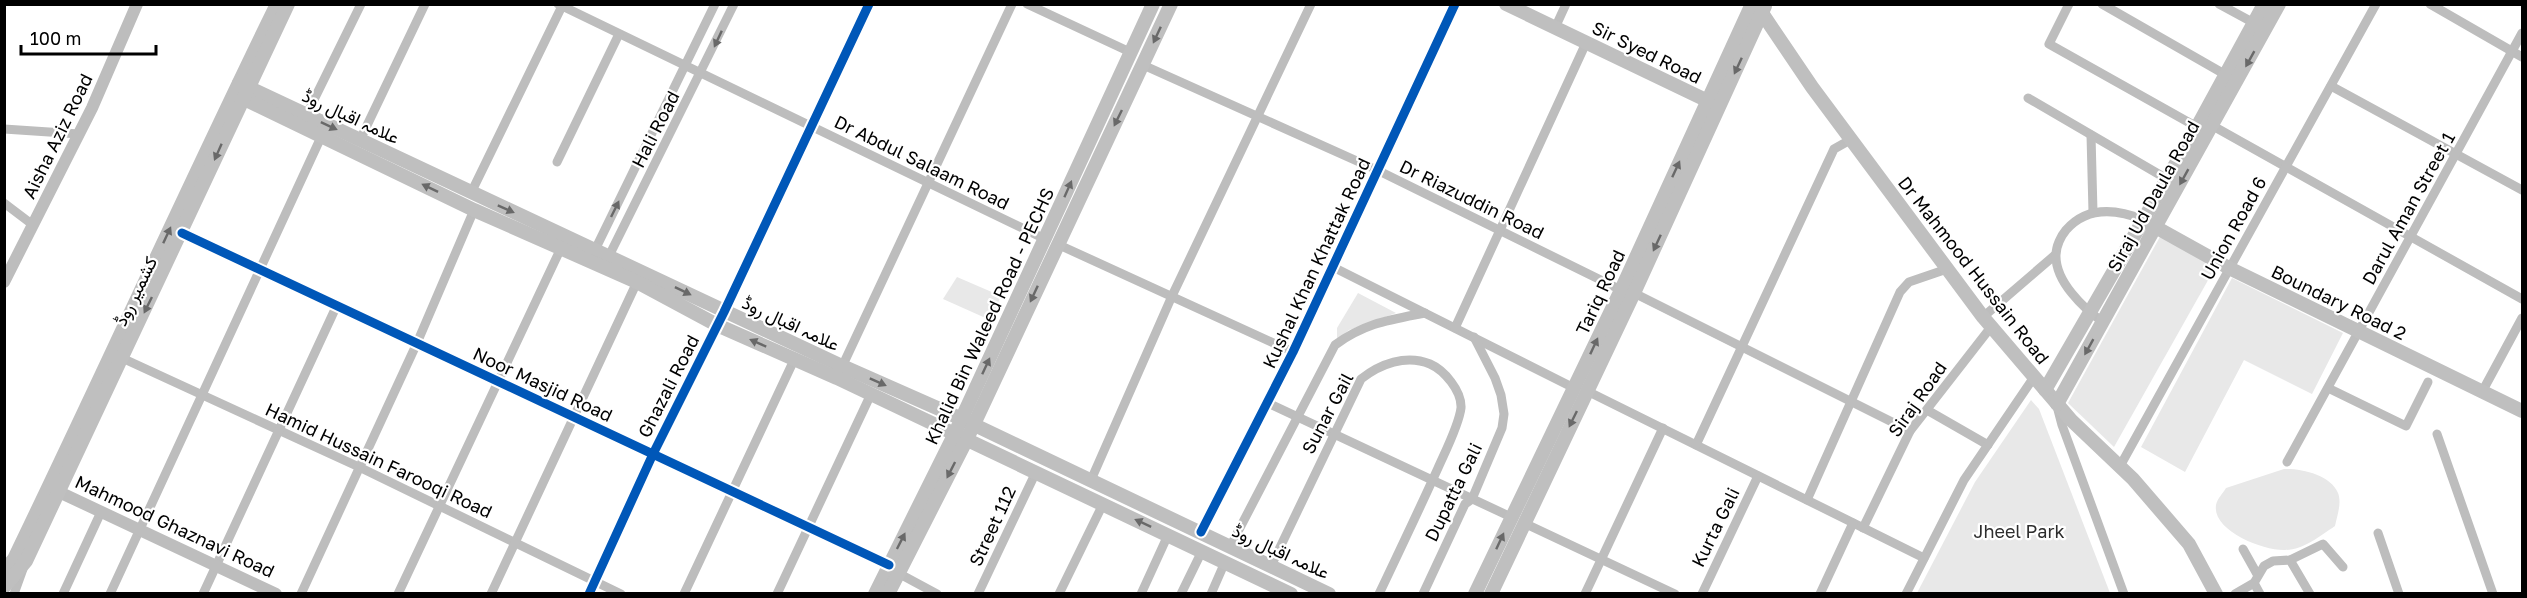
<svg xmlns="http://www.w3.org/2000/svg" width="2527" height="598" viewBox="0 0 2527 598" font-family="'Golos Text',Vazirmatn,sans-serif">
	<rect width="100%" height="100%" fill="#fff"/>
	<!-- green -->
	<g fill="#e8e8e8">
		<polygon points="2161,235 2216,266 2114,447 2068,403"/>
		<polygon points="957,277 1001,296 990,320 943,299"/>
		<polygon points="2232,278 2343,333 2312,394 2244,360 2185,472 2141,447"/>
		<polygon points="1358,293 1396,313 1349,330 1337,340 1337,328"/>
		<polygon points="2031,400 2039,409 2110,593 1917,593 1975,482"/>
		<path d="M2284 469C2301 468 2331 475 2338 493 2342 503 2337 516 2335 526 2320 536 2303 550 2285 550 2264 551 2212 531 2216 505 2217 499 2223 493 2226 488Z"/>
	</g>
	<g fill="none" stroke-linecap="round" stroke-linejoin="round">
		<!-- minor -->
		<g stroke="#bdbdbd" stroke-width="9">
			<polyline points="558,4 1045,239"/>
			<polyline points="1027,4 1130,52"/>
			<polyline points="2069,4 2049,44 2197,127"/>
			<polyline points="2102,4 2226,75"/>
			<polyline points="2219,4 2254,23"/>
			<polyline points="2430,4 2522,57"/>
			<polyline points="1555,28 1566,4"/>
			<polyline points="1143,65 1377,170 1621,290"/>
			<polyline points="2331,86 2522,190"/>
			<polyline points="2028,98 2167,179"/>
			<polyline points="305,118 361,4"/>
			<polyline points="2213,126 2522,299"/>
			<polyline points="4,129 79,134"/>
			<polyline points="2091,135 2093,212"/>
			<polyline points="360,140 425,4"/>
			<polyline points="557,162 619,34"/>
			<polyline points="471,193 563,4"/>
			<polyline points="4,203 33,225"/>
			<polyline points="182,233 889,565"/>
			<polyline points="1057,244 1293,352"/>
			<polyline points="593,254 715,4"/>
			<polyline points="607,260 734,4"/>
			<polyline points="1333,267 1574,388"/>
			<polyline points="1634,293 1910,431"/>
			<polyline points="1983,317 2055,255"/>
			<path d="M2103 322C2083 308 2055 281 2056 255 2056 246 2061 236 2066 230 2087 206 2117 209 2144 220"/>
			<polyline points="1455,328 1586,43"/>
			<polyline points="122,358 359,467 621,594"/>
			<polyline points="841,369 1012,4"/>
			<polyline points="2328,388 2406,426 2428,382"/>
			<polyline points="1587,391 1924,558"/>
			<polyline points="2482,392 2522,318"/>
			<polyline points="1268,403 1511,517"/>
			<polyline points="2057,406 2062,425 2124,594"/>
			<polyline points="1927,410 1988,445"/>
			<polyline points="2437,434 2493,594"/>
			<polyline points="1696,445 1834,149 1850,140"/>
			<polyline points="2287,462 2522,33"/>
			<polyline points="2119,468 2376,4"/>
			<polyline points="1091,480 1172,296 1311,4"/>
			<polyline points="1807,500 1900,292 1909,282 1947,269"/>
			<polyline points="1524,523 1675,594"/>
			<polyline points="1863,528 1910,431 1991,327"/>
			<polyline points="1201,532 1293,352 1455,4"/>
			<polyline points="2378,533 2399,594"/>
			<path d="M1230 547 1335 345C1365 323 1389 320 1425 313"/>
			<polyline points="2243,549 2257,574"/>
			<polyline points="2290,560 2310,594"/>
			<path d="M1271 566 1361 379C1380 364 1406 354 1430 364 1444 370 1462 391 1461 408 1459 425 1445 452 1438 468 1419 510 1399 552 1379 594"/>
			<polyline points="898,573 937,594"/>
			<polyline points="2254,583 2260,594"/>
			<polyline points="14,594 23,569"/>
			<polyline points="63,594 101,512"/>
			<polyline points="110,594 322,135"/>
			<polyline points="203,594 337,305"/>
			<polyline points="301,594 417,343 474,210"/>
			<polyline points="398,594 561,248"/>
			<polyline points="491,594 637,282"/>
			<polyline points="589,594 653,454 724,312 869,4"/>
			<polyline points="684,594 794,360"/>
			<polyline points="777,594 871,394"/>
			<polyline points="978,594 1036,472"/>
			<polyline points="1059,594 1103,504"/>
			<polyline points="1141,594 1168,535"/>
			<polyline points="1181,594 1202,551"/>
			<polyline points="1211,594 1225,562"/>
			<polyline points="1423,594 1465,504 1472,499 1502,428 1504,414 1501,395 1495,378 1474,337"/>
			<polyline points="1585,594 1663,428"/>
			<polyline points="1702,594 1758,476"/>
			<polyline points="1820,594 1853,523"/>
			<polyline points="1906,594 1964,480 2034,377"/>
			<polyline points="2235,594 2254,583 2264,566 2273,561 2290,560 2323,544 2343,567"/>
		</g>
		<!-- tertiary -->
		<g stroke="#bdbdbd" stroke-width="12">
			<polyline points="4,282 92,108 137,4"/>
			<polyline points="59,492 276,594"/>
		</g>
		<!-- secondary -->
		<g stroke="#bfbfbf" stroke-width="14">
			<polyline points="1506,4 1708,101"/>
			<polyline points="1762,13 1812,87 1983,317 2071,420 2133,479 2189,544 2216,594"/>
			<polyline points="239,83 842,366 962,419 1329,594"/>
			<polyline points="242,98 474,210 637,282 717,325 837,378 1291,594"/>
			<polyline points="2150,224 2229,268 2522,411"/>
			<polyline points="2045,390 2197,127 2264,4"/>
			<polyline points="2057,404 2279,4"/>
			<path d="M4 571 14 559C103 375 187 188 277 4"/>
			<polyline points="4,587 26,561 288,4"/>
			<polyline points="875,594 955,433 1153,4"/>
			<polyline points="888,594 967,439 1171,4"/>
			<polyline points="1475,594 1621,290 1752,4"/>
			<polyline points="1491,594 1634,293 1765,6"/>
		</g>
		<!-- cycleway casing -->
		<g stroke="#fff" stroke-width="13">
			<g id="cycleway">
				<polyline points="182,233 889,565"/>
				<polyline points="1201,532 1293,352 1455,4"/>
				<polyline points="589,594 653,454 724,312 869,4"/>
			</g>
		</g>
		<!-- cycleway -->
		<use href="#cycleway" stroke="#0057b8" stroke-width="9"/>
	</g>
	<!-- one-way arrows -->
	<defs><path id="oneway-solid" d="M-6-.8H1V-3.2L6.5 0L1 3.2V.8H-6Z" transform="scale(1.5)"/></defs>
	<g fill="#696969">
		<use href="#oneway-solid" transform="translate(1157 35) rotate(115)"/>
		<use href="#oneway-solid" transform="translate(2250 59) rotate(119)"/>
		<use href="#oneway-solid" transform="translate(1738 66) rotate(115)"/>
		<use href="#oneway-solid" transform="translate(1118 118) rotate(116)"/>
		<use href="#oneway-solid" transform="translate(329 126) rotate(25)"/>
		<use href="#oneway-solid" transform="translate(218 152) rotate(114)"/>
		<use href="#oneway-solid" transform="translate(1676 169) rotate(-65)"/>
		<use href="#oneway-solid" transform="translate(2184 177) rotate(119)"/>
		<use href="#oneway-solid" transform="translate(430 188) rotate(-154)"/>
		<use href="#oneway-solid" transform="translate(1068 189) rotate(-66)"/>
		<use href="#oneway-solid" transform="translate(506 209) rotate(24)"/>
		<use href="#oneway-solid" transform="translate(167 235) rotate(-65)"/>
		<use href="#oneway-solid" transform="translate(1657 243) rotate(115)"/>
		<use href="#oneway-solid" transform="translate(683 291) rotate(26)"/>
		<use href="#oneway-solid" transform="translate(1034 294) rotate(115)"/>
		<use href="#oneway-solid" transform="translate(148 305) rotate(116)"/>
		<use href="#oneway-solid" transform="translate(758 343) rotate(-156)"/>
		<use href="#oneway-solid" transform="translate(1594 346) rotate(-65)"/>
		<use href="#oneway-solid" transform="translate(2089 347) rotate(119)"/>
		<use href="#oneway-solid" transform="translate(986 366) rotate(-65)"/>
		<use href="#oneway-solid" transform="translate(878 382) rotate(24)"/>
		<use href="#oneway-solid" transform="translate(1573 419) rotate(116)"/>
		<use href="#oneway-solid" transform="translate(951 470) rotate(117)"/>
		<use href="#oneway-solid" transform="translate(1143 523) rotate(-155)"/>
		<use href="#oneway-solid" transform="translate(901 541) rotate(-63)"/>
		<use href="#oneway-solid" transform="translate(1500 541) rotate(-65)"/>
	</g>
	<g fill="#686868">
		<use href="#oneway-solid" transform="translate(718 39) rotate(115)"/>
		<use href="#oneway-solid" transform="translate(615 209) rotate(-64)"/>
	</g>
	<g text-anchor="middle" dominant-baseline="central" stroke-width="4.5" stroke-linejoin="round" paint-order="stroke">
		<!-- street labels -->
		<g font-size="18" fill="#000" stroke="#fff">
			<text transform="translate(1647 52) rotate(26)">Sir Syed Road</text>
			<text transform="translate(351 116) rotate(25)">علامہ اقبال روڈ</text>
			<text transform="translate(655 129) rotate(-63)">Hali Road</text>
			<text transform="translate(57 136) rotate(-64)">Aisha Aziz Road</text>
			<text transform="translate(922 162) rotate(26)">Dr Abdul Salaam Road</text>
			<text transform="translate(2153 196) rotate(-61)">Siraj Ud Daula Road</text>
			<text transform="translate(1472 199) rotate(26)">Dr Riazuddin Road</text>
			<text transform="translate(2408 208) rotate(-61)">Darul Aman Street 1</text>
			<text transform="translate(2233 228) rotate(-61)">Union Road 6</text>
			<text transform="translate(1316 263) rotate(-65)">Kushal Khan Khattak Road</text>
			<text transform="translate(1974 270) rotate(52)">Dr Mahmood Hussain Road</text>
			<text transform="translate(135 291) rotate(-64)">کشمیر روڈ</text>
			<text transform="translate(1600 292) rotate(-65)">Tariq Road</text>
			<text transform="translate(2339 302) rotate(26)">Boundary Road 2</text>
			<text transform="translate(989 316) rotate(-65)">Khalid Bin Waleed Road - PECHS</text>
			<text transform="translate(791 323) rotate(25)">علامہ اقبال روڈ</text>
			<text transform="translate(543 384) rotate(25)">Noor Masjid Road</text>
			<text transform="translate(668 386) rotate(-63)">Ghazali Road</text>
			<text transform="translate(1917 399) rotate(-55)">Siraj Road</text>
			<text transform="translate(1327 413) rotate(-62)">Sunar Gail</text>
			<text transform="translate(379 460) rotate(25)">Hamid Hussain Farooqi Road</text>
			<text transform="translate(1453 492) rotate(-64)">Dupatta Gali</text>
			<text transform="translate(175 526) rotate(25)">Mahmood Ghaznavi Road</text>
			<text transform="translate(992 526) rotate(-65)">Street 112</text>
			<text transform="translate(1715 527) rotate(-64)">Kurta Gali</text>
			<text transform="translate(1281 551) rotate(25)">علامہ اقبال روڈ</text>
		</g>
		<!-- park labels -->
		<g font-size="18" fill="#2d2d2d" stroke="#fff">
			<text x="2019" y="531">Jheel Park</text>
		</g>
	</g>
	<!-- border -->
	<rect width="2527" height="598" fill="none" stroke="#000000" stroke-width="12"/>
	<!-- scale -->
	<path d="M21 45v9h135v-9" fill="none" stroke="#000000" stroke-width="3"/>
	<text x="30" y="45" font-size="18" fill="#000000" stroke="#ffffff" stroke-width="4.5" paint-order="stroke">100 m</text>
</svg>
